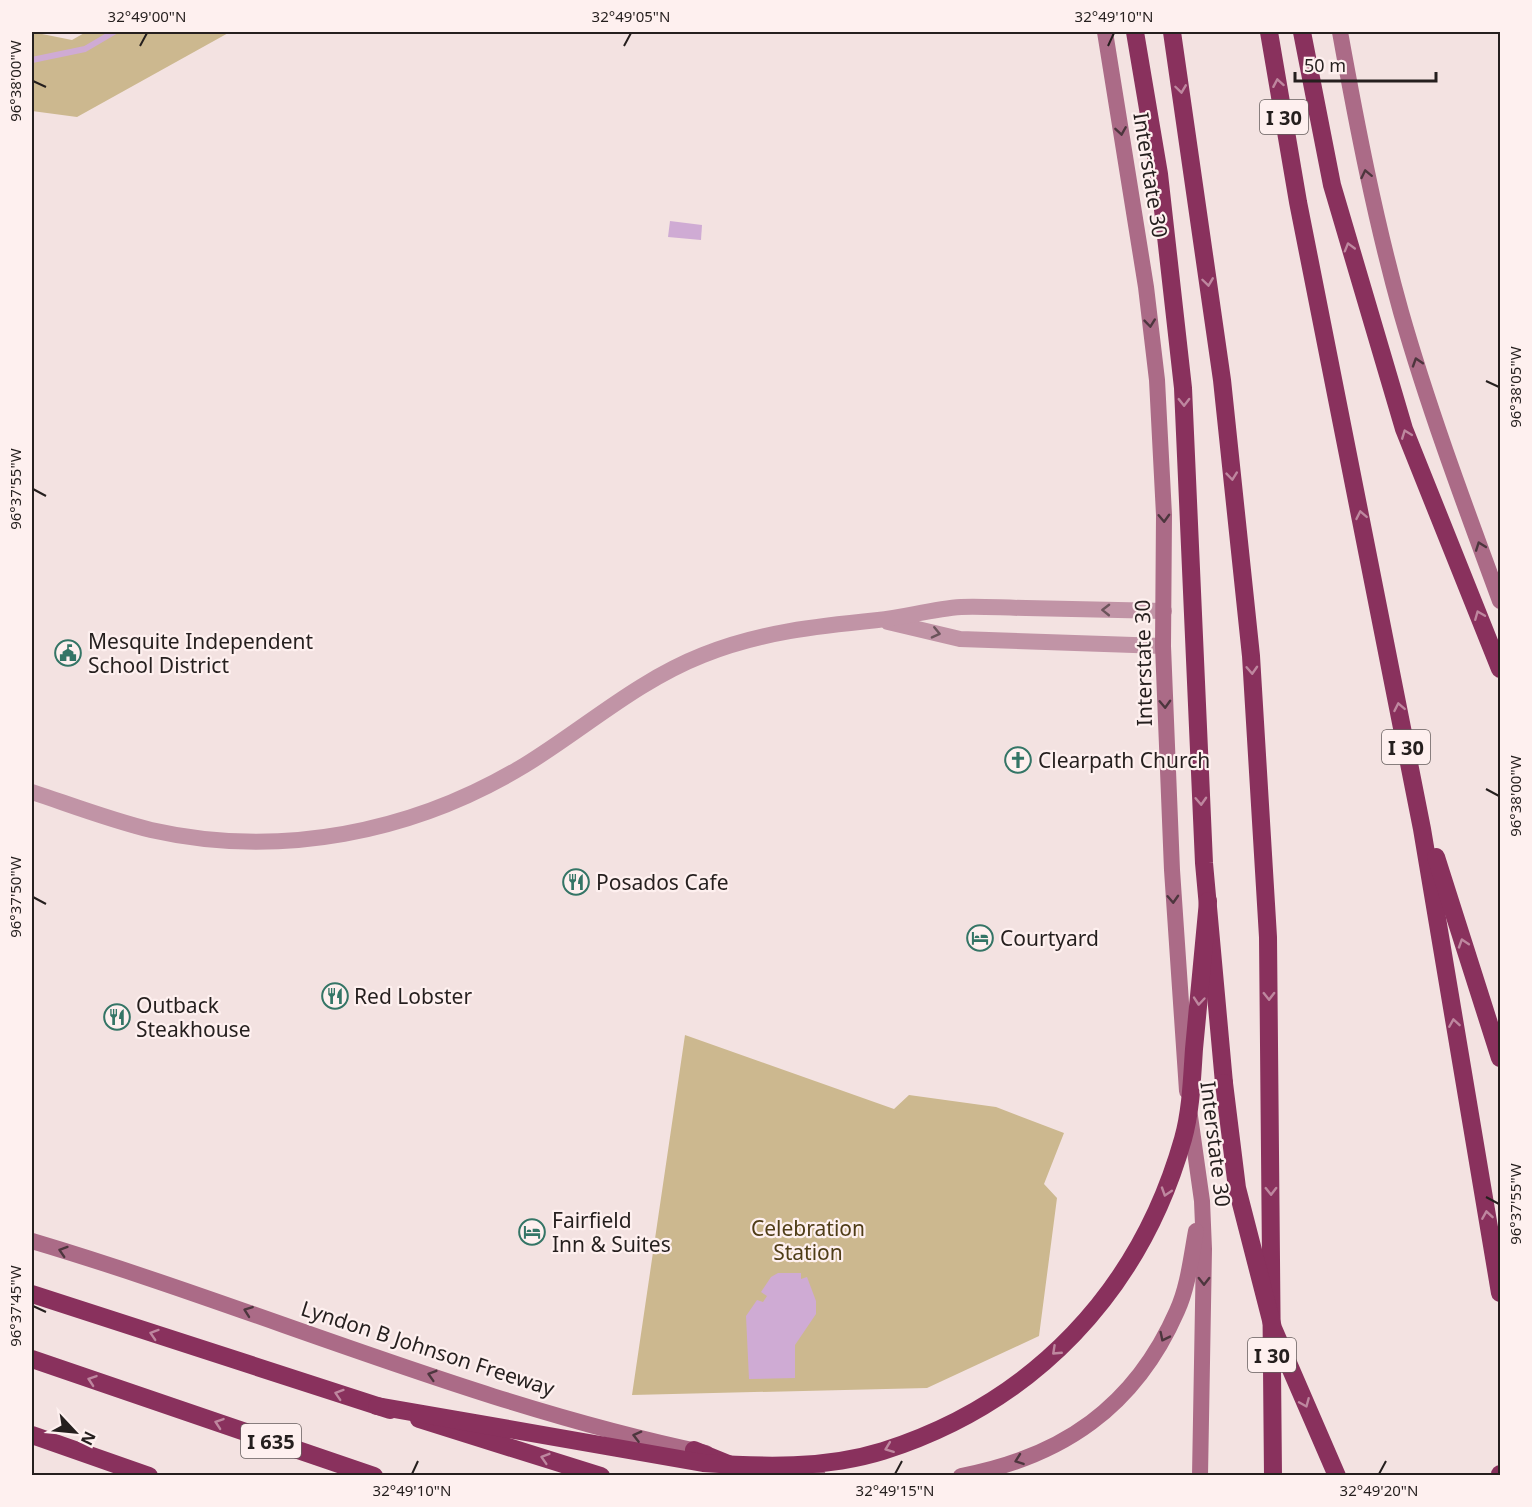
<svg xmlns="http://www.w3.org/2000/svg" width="1532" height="1507" viewBox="0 0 1532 1507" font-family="'Noto Sans',sans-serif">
	<rect width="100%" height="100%" fill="#f3e2e1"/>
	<!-- green -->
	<g fill="#ccb88f">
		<polygon points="32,32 72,40 86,32 230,32 77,117 32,111"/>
		<polygon points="685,1035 894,1109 909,1095 996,1107 1064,1133 1044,1184 1057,1198 1039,1336 927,1388 632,1395"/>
	</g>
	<!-- water -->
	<g fill="#cfabd4">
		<polygon points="670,221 702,225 701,240 668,237"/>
		<polygon points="778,1273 801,1273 801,1279 807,1277 816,1301 816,1314 795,1345 795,1378 749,1379 746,1316 757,1300 763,1302 767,1296 761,1292 771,1277"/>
	</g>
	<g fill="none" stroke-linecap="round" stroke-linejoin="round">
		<!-- stream -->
		<polyline stroke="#cfabd4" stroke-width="6" points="32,60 85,49 114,32"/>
		<!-- tertiary -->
		<g stroke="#c194a6" stroke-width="16">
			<polyline points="888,622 960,639 1163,646"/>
			<path d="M32 792C71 805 110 820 151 830 279 859 413 833 525 765 585 728 637 681 703 655 760 632 818 626 878 620 905 617 933 609 961 607 982 606 1005 608 1026 608 1072 609 1118 610 1164 611"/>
		</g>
		<!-- secondary -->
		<g stroke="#ab6b87" stroke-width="16">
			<polyline points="1105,32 1146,287 1157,380 1164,515 1163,646 1172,870 1187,1091"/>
			<path d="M1340 32C1357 126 1375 219 1401 312 1429 410 1465 506 1500 601"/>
			<polyline points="1190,1116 1202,1201 1204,1249 1200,1476"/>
			<path d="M32 1241C257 1308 475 1405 706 1453"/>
			<polyline points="787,1469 818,1476"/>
			<path d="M961 1476C1062 1457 1135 1407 1177 1311 1188 1287 1191 1258 1196 1231"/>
		</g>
		<!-- motorway -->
		<g stroke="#89315d" stroke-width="18">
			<polyline points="1135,32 1159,174 1183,388 1204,863 1224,1083"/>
			<polyline points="1172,32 1222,380 1251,656 1268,937 1273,1476"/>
			<polyline points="1269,32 1298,202 1422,829 1500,1293"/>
			<polyline points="1302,32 1332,185 1404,429 1500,669"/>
			<polyline points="1436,857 1500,1058"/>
			<polyline points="32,1294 390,1410"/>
			<polyline points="32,1359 374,1476"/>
			<polyline points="419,1419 601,1476"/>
			<polyline points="32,1435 149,1476"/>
			<polyline points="694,1450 758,1476"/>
			<polyline points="1500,1476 1500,1474"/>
		</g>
		<!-- motorway-bridge -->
		<g stroke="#89315d" stroke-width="18">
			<polyline points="1224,1083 1237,1188 1273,1328 1337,1476"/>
			<path d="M377 1406 703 1463C763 1467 825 1469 883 1451 1034 1403 1140 1291 1183 1139 1191 1111 1192 1078 1194 1049 1199 1000 1203 950 1208 901"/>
		</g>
	</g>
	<!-- one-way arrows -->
	<defs><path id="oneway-chevron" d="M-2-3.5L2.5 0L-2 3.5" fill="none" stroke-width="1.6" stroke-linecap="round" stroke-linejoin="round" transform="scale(1.5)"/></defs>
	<g stroke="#be879f">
		<use href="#oneway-chevron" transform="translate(1278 83) rotate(-100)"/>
		<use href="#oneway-chevron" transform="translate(1181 89) rotate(82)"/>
		<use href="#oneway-chevron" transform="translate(1349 247) rotate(-106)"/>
		<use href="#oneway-chevron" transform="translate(1208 282) rotate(82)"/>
		<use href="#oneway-chevron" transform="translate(1184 402) rotate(89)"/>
		<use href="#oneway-chevron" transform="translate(1406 434) rotate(-111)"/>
		<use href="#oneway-chevron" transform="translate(1232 476) rotate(84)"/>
		<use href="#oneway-chevron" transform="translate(1361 515) rotate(-101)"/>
		<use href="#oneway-chevron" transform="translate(1479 615) rotate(-112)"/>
		<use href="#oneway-chevron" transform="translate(1252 670) rotate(87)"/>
		<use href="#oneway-chevron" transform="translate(1399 707) rotate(-101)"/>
		<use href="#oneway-chevron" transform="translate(1201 801) rotate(87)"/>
		<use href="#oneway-chevron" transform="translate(1463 943) rotate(-108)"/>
		<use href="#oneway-chevron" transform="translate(1269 996) rotate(89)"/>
		<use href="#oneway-chevron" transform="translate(1199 1001) rotate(95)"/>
		<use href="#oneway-chevron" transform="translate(1454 1023) rotate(-99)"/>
		<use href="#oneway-chevron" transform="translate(1271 1191) rotate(89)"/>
		<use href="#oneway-chevron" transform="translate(1166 1192) rotate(108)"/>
		<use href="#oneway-chevron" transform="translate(1487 1215) rotate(-99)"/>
		<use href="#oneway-chevron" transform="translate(154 1334) rotate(-162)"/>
		<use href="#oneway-chevron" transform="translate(1056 1351) rotate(137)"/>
		<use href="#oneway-chevron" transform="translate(92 1380) rotate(-161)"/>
		<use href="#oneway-chevron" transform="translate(339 1394) rotate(-162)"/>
		<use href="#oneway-chevron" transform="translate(1305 1403) rotate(67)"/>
		<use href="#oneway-chevron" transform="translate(219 1423) rotate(-161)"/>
		<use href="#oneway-chevron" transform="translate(889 1448) rotate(159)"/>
		<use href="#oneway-chevron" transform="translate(545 1458) rotate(-163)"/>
	</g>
	<g stroke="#4d363e">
		<use href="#oneway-chevron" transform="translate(1121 131) rotate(81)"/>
		<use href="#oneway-chevron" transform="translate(1366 174) rotate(-102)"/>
		<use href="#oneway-chevron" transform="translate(1150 323) rotate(84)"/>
		<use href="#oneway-chevron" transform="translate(1417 362) rotate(-108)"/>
		<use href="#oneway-chevron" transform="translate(1164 518) rotate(88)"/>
		<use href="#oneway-chevron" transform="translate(1480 546) rotate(-110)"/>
		<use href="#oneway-chevron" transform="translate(1165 704) rotate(88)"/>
		<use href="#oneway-chevron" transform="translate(1173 899) rotate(87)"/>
		<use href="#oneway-chevron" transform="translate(63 1251) rotate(-162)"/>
		<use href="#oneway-chevron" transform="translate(1204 1281) rotate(90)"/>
		<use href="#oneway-chevron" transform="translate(248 1311) rotate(-160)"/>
		<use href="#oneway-chevron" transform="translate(1164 1337) rotate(116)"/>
		<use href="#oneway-chevron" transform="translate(432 1375) rotate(-163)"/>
		<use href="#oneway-chevron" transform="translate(637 1436) rotate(-166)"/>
		<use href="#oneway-chevron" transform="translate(1019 1460) rotate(160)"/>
	</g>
	<g stroke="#6b545b">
		<use href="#oneway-chevron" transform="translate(1106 610) rotate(-179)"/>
		<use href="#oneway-chevron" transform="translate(936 633) rotate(13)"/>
	</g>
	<!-- ticks -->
	<path fill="none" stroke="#251f1e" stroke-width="2" d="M140 46 147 33M624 46 631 33M1108 46 1114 33M33 81 46 87M1486 381 1499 387M33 489 46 496M1486 789 1499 796M33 897 46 904M1486 1197 1499 1204M33 1306 46 1312M412 1474 418 1461M895 1474 902 1461M1379 1474 1386 1461"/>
	<!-- icons -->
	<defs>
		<g id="civic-ring" transform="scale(1.35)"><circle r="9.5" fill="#fef0ef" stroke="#347566" stroke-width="1.5"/><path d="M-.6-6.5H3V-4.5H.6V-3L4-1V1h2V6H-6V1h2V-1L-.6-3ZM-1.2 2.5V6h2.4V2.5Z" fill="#347566"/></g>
		<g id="church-ring" transform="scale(1.35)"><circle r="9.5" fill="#fef0ef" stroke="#347566" stroke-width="1.5"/><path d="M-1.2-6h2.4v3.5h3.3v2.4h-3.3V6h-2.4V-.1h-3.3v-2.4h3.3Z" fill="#347566"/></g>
		<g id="restaurant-ring" transform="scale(1.35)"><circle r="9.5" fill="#fef0ef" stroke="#347566" stroke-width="1.5"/><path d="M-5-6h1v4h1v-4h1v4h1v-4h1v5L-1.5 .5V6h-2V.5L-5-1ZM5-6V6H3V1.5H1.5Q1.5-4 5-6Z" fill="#347566"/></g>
		<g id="hotel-ring" transform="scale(1.35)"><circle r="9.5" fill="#fef0ef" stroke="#347566" stroke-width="1.5"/><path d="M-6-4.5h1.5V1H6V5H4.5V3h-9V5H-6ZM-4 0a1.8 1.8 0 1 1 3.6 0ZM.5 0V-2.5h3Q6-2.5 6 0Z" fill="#347566"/></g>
	</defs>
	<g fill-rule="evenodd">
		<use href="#civic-ring" x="68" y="653"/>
		<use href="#church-ring" x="1018" y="760"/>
		<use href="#restaurant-ring" x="576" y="882"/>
		<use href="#hotel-ring" x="980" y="938"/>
		<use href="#restaurant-ring" x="335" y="996"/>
		<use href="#restaurant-ring" x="117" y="1017"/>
		<use href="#hotel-ring" x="532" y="1232"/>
	</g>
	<g text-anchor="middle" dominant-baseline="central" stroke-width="4.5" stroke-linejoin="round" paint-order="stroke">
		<!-- shield labels -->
		<g fill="#fef0ef" stroke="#665e5d" stroke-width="1.5">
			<rect x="1260" y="100" width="48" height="34" rx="4.5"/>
			<rect x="1382" y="730" width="48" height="34" rx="4.5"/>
			<rect x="1248" y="1338" width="48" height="34" rx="4.5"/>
			<rect x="241" y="1424" width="60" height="34" rx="4.5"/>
		</g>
		<g font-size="20" font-weight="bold" fill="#251f1e">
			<text x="1284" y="117">I 30</text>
			<text x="1406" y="747">I 30</text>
			<text x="1272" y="1355">I 30</text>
			<text x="271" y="1441">I 635</text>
		</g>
		<!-- street labels -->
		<g font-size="21" fill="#251f1e" stroke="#fef0ef">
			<text transform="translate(1151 175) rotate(81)">Interstate 30</text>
			<text transform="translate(1143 663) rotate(-91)">Interstate 30</text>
			<text transform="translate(1216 1144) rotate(83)">Interstate 30</text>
			<text transform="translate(428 1348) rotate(18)">Lyndon B Johnson Freeway</text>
		</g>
		<!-- poi labels -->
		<g font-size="21" fill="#251f1e" stroke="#fef0ef" text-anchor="start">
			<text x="88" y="641">Mesquite Independent<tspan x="88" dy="24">School District</tspan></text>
			<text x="1038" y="760">Clearpath Church</text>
			<text x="596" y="882">Posados Cafe</text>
			<text x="1000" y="938">Courtyard</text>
			<text x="354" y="996">Red Lobster</text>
			<text x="136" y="1005">Outback<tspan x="136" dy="24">Steakhouse</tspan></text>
			<text x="552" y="1220">Fairfield<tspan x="552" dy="24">Inn &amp; Suites</tspan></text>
		</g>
		<!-- park labels -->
		<g font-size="21" fill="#4f3d17" stroke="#fef0ef">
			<text x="808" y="1228">Celebration<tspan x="808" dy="24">Station</tspan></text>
		</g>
	</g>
	<!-- border -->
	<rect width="1532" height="1507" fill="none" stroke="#fef0ef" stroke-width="66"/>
	<!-- north arrow -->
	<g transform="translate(75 1432) rotate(116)" stroke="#fef0ef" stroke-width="4.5" paint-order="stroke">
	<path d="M0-4.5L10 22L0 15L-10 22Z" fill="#251f1e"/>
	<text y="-9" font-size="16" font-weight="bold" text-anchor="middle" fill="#251f1e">N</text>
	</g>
	<!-- scale -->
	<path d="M1295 72v9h141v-9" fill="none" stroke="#251f1e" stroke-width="3"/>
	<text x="1304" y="72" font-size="18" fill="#251f1e" stroke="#fef0ef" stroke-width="4.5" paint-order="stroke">50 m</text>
	<rect x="33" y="33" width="1466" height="1441" fill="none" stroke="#251f1e" stroke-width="2"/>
	<g font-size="15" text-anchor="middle" fill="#251f1e">
		<text x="147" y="22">32°49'00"N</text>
		<text x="631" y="22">32°49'05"N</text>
		<text x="1114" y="22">32°49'10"N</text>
		<text transform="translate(16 81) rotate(-90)" y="5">96°38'00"W</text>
		<text transform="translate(1516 387) rotate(-90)" y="5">96°38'05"W</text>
		<text transform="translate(16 489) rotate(-90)" y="5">96°37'55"W</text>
		<text transform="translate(1516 796) rotate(-90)" y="5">96°38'00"W</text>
		<text transform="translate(16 897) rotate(-90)" y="5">96°37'50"W</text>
		<text transform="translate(1516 1204) rotate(-90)" y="5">96°37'55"W</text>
		<text transform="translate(16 1306) rotate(-90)" y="5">96°37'45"W</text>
		<text x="412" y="1496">32°49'10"N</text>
		<text x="895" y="1496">32°49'15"N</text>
		<text x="1379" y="1496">32°49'20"N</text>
	</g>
</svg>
